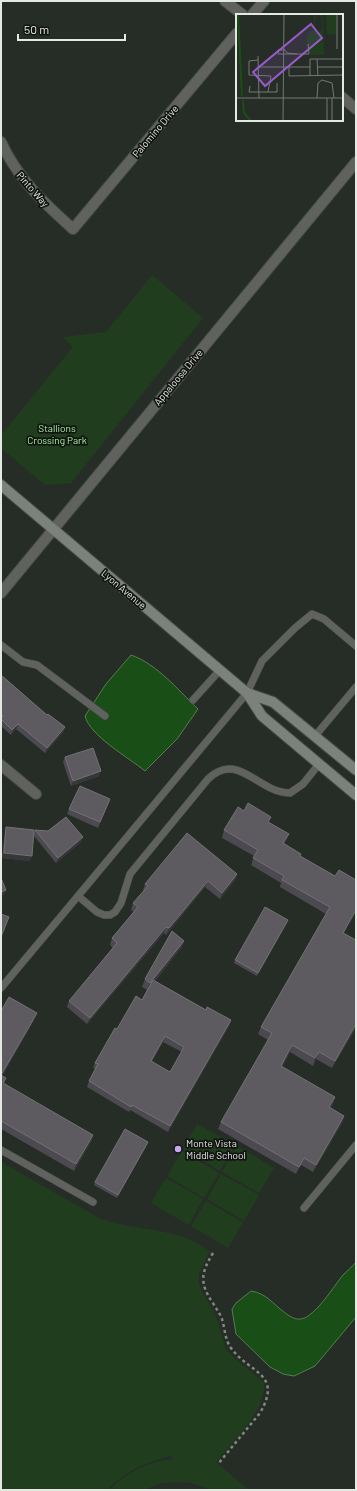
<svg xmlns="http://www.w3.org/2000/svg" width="357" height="1491" viewBox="0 0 357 1491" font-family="Barlow,sans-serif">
	<rect width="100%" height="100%" fill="#262d26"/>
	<!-- green -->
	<g fill="#203e1e">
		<polygon points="152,275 203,318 71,483 45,485 1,448 1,435 73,347 63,337 106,332"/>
		<polygon points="197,1124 235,1145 220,1171 183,1149"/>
		<polygon points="237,1146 274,1168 259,1193 222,1172"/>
		<polygon points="182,1151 219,1173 204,1198 167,1176"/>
		<path d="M1 1162 101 1219C125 1227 149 1228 173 1234 187 1237 198 1244 210 1251L199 1275V1284L204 1295 215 1313 226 1349 233 1357 264 1382C266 1412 234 1440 216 1462L249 1490H212L191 1483 177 1482 162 1483 144 1490H109C127 1472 148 1461 174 1459L170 1456C144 1463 126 1471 107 1490H1Z"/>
		<polygon points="221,1174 259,1195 244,1221 207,1199"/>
		<polygon points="166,1178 203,1199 189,1225 151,1203"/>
		<polygon points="206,1201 243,1222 228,1248 191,1226"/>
	</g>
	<!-- water -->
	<g fill="#194e16" stroke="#567c54">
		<path d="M131 655C157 664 178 690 198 709L177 739 145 771C128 757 90 736 85 716L106 684Z"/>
		<path d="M356 1262V1317L315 1366 294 1376 283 1374 270 1367 236 1334 232 1309 236 1303 251 1291C266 1293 273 1304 284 1312 289 1316 295 1320 301 1319 315 1317 334 1286 343 1275 347 1271 352 1267 356 1262Z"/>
	</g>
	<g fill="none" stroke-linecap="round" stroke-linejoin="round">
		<!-- lane casing -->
		<g stroke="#454b44" stroke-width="8">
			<g id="lane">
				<polyline points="1,645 23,662 37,665 105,716"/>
				<polyline points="193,700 220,670"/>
				<polyline points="315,736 356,687"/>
				<path d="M319 764 303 784 290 793C258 793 238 750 208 779L130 874 121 903 115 912 110 915H104L97 912 78 896 247 693 262 661 295 628 312 614 324 619 356 646"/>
				<polyline points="1,988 78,896"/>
				<polyline points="1,1150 93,1202"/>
				<polyline points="304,1208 356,1145"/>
			</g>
		</g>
		<!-- street casing -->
		<g stroke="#454b44" stroke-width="12">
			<g id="street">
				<polyline points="225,1 243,15"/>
				<polyline points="252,15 264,1"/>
				<polyline points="342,97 356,109"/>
				<path d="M1 142C18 179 44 203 73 229L237 33"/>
				<polyline points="1,593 356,162"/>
				<polyline points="1,765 36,794"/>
			</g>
		</g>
		<!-- secondary casing -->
		<g stroke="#454b44" stroke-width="12">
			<g id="secondary">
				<polyline points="1,485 247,693 262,716 356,795"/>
				<polyline points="247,693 273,702 356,770"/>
			</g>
		</g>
		<!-- path -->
		<path stroke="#818781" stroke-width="2.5" stroke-dasharray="3 3" stroke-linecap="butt" d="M213 1253C201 1273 199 1283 213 1303 216 1309 220 1313 222 1319 225 1329 225 1340 231 1348 250 1374 283 1373 260 1413L218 1464"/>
		<!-- lane -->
		<use href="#lane" stroke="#5f625f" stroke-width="7"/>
		<!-- street -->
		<use href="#street" stroke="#5f625f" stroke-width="10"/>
		<!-- secondary -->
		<use href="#secondary" stroke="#7c817b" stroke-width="10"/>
	</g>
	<!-- wall -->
	<g fill="#4c4950" fill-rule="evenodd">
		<polygon points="1,675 47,715 65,727 63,732 45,753 16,729 11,735 1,726"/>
		<polygon points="65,757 99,776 71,786 63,762"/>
		<polygon points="108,804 98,828 67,814 69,809"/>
		<polygon points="269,822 289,834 284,844 300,856 335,876 344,933 356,940 356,1030 355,1029 332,1068 316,1059 313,1066 290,1052 282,1067 335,1097 331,1108 344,1116 342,1123 313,1172 301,1165 296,1174 218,1129 221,1122 268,1040 258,1034 261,1027 326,914 280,887 281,883 251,865 254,856 222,838 224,830"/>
		<polygon points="6,827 35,830 81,842 56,863 34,836 30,861 2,858 5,832"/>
		<polygon points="237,874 235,880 220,899 205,887 166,935 164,933 87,1024 67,1007 69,1001 113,948 110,945 112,938 134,912 131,910 133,903 144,891 143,890 145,884"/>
		<polygon points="288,920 257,976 234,963 235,960"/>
		<path d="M184 941 181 948 155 981 206 1010 231 1020 229 1026 168 1132 130 1110 129 1112 87 1087 89 1081 95 1069 93 1068 95 1063 142 1000 147 990 142 987 145 979ZM163 1042 182 1052 170 1072 152 1061Z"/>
		<polygon points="1,1011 34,1020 2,1076 6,1078 4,1084 93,1135 91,1142 74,1171 1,1129"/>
		<polygon points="147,1145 117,1198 94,1185 95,1182"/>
	</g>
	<!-- shaded-wall -->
	<g fill="#363739">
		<polygon points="18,724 16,729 11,735 12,730"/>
		<polygon points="65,727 63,732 45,753 47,748"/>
		<polygon points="101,771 99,776 71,786 73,781"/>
		<polygon points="289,834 286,841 281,850 283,843"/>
		<polygon points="83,837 81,842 56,863 58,858"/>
		<polygon points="4,853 32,856 30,861 2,858"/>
		<polygon points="237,874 235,880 220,899 222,893"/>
		<polygon points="208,881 205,887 166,935 169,928"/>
		<polygon points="6,890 4,895 1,896 1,892"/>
		<polygon points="356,910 356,912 340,940 343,933"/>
		<polygon points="288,920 287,923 257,976 258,973"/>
		<polygon points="166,927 164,933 87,1024 90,1018"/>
		<polygon points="184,941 181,948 147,990 150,983"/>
		<polygon points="37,1013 34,1020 1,1077 1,1075"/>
		<polygon points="231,1020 229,1026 168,1132 170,1126"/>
		<polygon points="356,1024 355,1029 332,1068 335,1061"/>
		<polygon points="165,1036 163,1042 149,1066 151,1061"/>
		<polygon points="292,1045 290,1052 278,1074 281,1066"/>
		<polygon points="319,1052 313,1066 315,1058"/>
		<polygon points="335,1097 333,1105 327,1114 329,1107"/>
		<polygon points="344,1116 342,1123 313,1172 316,1165"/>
		<polygon points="93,1135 91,1142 74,1171 76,1164"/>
		<polygon points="148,1142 147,1145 117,1198 118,1195"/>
		<polygon points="304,1158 301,1165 296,1174 299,1167"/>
	</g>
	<!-- building -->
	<g fill="#5d5a60" stroke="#727175" fill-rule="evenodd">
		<polygon points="1,675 47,715 48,714 65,727 47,748 18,724 12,730 1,719 3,716 1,714"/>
		<polygon points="93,748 101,771 73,781 65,757"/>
		<polygon points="80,786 110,799 100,822 69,809"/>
		<polygon points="248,803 271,817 268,822 289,834 283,843 301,854 300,856 335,876 339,870 356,880 356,910 343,933 356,940 356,1024 335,1061 319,1052 315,1058 292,1045 281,1066 335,1097 329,1107 344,1116 316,1165 304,1158 299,1167 221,1122 272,1033 261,1027 330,907 282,880 284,876 253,858 258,850 224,830 238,807 244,811"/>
		<polygon points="66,817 83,837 58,858 35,830 48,831"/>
		<polygon points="6,827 34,830 32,856 4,853"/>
		<polygon points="187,833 237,874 222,893 208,881 169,928 166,927 90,1018 69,1001 117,943 112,938 138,907 133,903 148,886 145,884"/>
		<polygon points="1,878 6,890 1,892"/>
		<polygon points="265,907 288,920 258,973 235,960"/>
		<polygon points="1,914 9,917 1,937"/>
		<polygon points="172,931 184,941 150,983 145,979"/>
		<path d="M153 980 206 1010 207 1007 231 1020 170 1126 132 1105 131 1107 89 1081 98 1064 95 1063 115 1028 117 1029 136 996 142 1000ZM165 1036 184 1047 170 1072 151 1061Z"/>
		<polygon points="9,997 37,1013 1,1075 1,1011"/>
		<polygon points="1,1075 6,1078 3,1083 93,1135 76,1164 1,1121"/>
		<polygon points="125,1129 148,1142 118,1195 95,1182"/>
	</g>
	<!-- markers -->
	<circle fill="#c9a5ee" stroke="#111411" stroke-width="1.5" cx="178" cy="1149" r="4"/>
	<g text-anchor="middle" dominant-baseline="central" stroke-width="3.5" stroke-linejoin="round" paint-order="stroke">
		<!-- street labels -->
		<g font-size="10" fill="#e5e9e4" stroke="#111411">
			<text transform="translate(155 131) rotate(-50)">Palomino Drive</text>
			<text transform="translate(33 189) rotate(49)">Pinto Way</text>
			<text transform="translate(178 377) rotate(-50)">Appaloosa Drive</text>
			<text transform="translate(124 589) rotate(40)">Lyon Avenue</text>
		</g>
		<!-- park labels -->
		<g font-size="10" fill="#a6f19f" stroke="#111411">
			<text x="57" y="428">Stallions<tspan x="57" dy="12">Crossing Park</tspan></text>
		</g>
		<!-- poi labels -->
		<g font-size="10" fill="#e5e9e4" stroke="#111411" text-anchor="start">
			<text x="186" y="1143">Monte Vista<tspan x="186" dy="12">Middle School</tspan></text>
		</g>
	</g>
	<!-- overview -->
	<g transform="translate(236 14)">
		<rect width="107" height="107" fill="#262d26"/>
		<path d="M90 0H100V20H91ZM78 1 84 0 87 4 88 41H74L70 24 74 17 78 16ZM82 1 86 4V16L82 19 79 15V4Z" fill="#203e1e" fill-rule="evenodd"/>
		<path fill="none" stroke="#194e16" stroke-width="2" d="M2 0 6 82M7 86 8 99 15 107"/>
		<path fill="none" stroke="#727872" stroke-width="1" d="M101 0V35M47 36H42V40H61L51 39 48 35M61 40H73L72 30M22 42 23 84M81 45 82 62M22 46 13 47V61L35 62 32 78M22 53H74M53 53V62L107 61M82 53H107M74 62V45H107M14 72 13 78H41V69M0 84H107M81 84 82 69 86 66 96 69 98 84M91 84V107M96 84V107M107 84V107M47 107 48 0"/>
		<path fill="#965bc8" fill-opacity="0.15" stroke="#965bc8" stroke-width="2" d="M75 10 86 24 29 72 17 58Z"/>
		<rect width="107" height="107" fill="none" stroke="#e5e9e4" stroke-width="2"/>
	</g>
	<!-- border -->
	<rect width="357" height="1491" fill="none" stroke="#e5e9e4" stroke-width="4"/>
	<!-- scale -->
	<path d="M18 34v6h107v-6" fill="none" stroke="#e5e9e4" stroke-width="2"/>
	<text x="24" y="34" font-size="12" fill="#e5e9e4" stroke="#111411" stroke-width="3" paint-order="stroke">50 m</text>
</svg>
